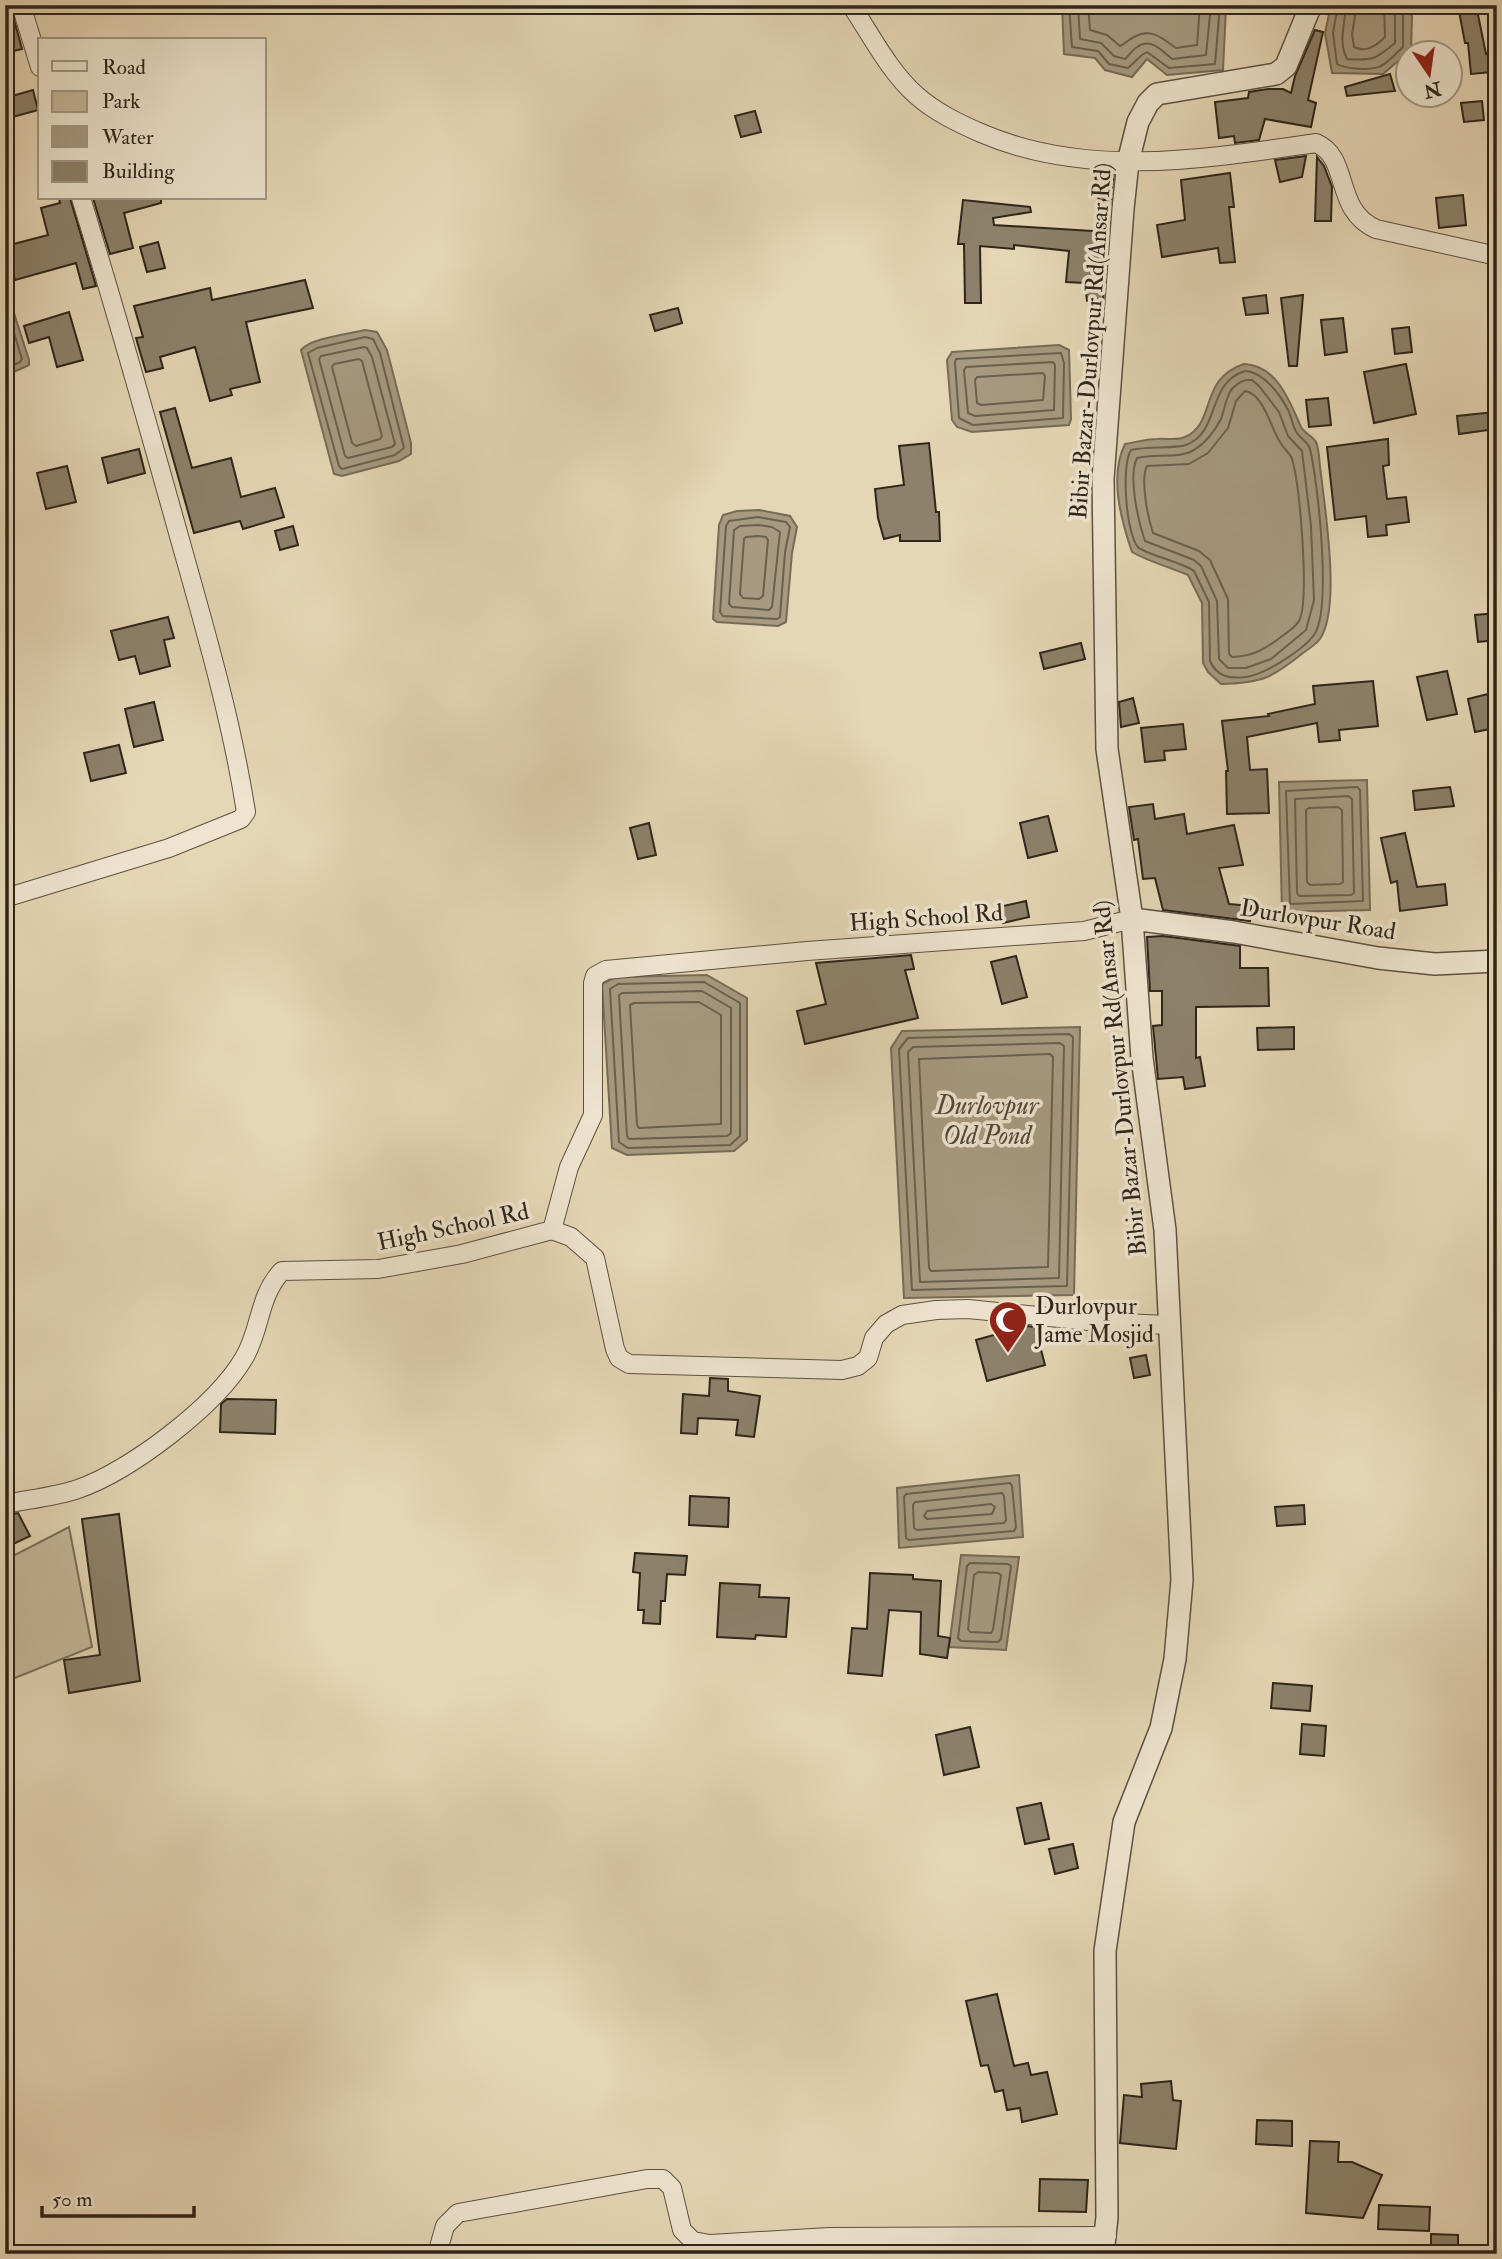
<svg xmlns="http://www.w3.org/2000/svg" width="1502" height="2259" viewBox="0 0 1502 2259" font-family="'IM FELL Double Pica',serif">
	<rect width="100%" height="100%" fill="#e5d6b5"/>
	<filter id="stains"><feTurbulence type="fractalNoise" baseFrequency=".00286" numOctaves="4"/><feColorMatrix values="0 0 0 0 .2 0 0 0 0 .09 0 0 0 0 .02 0 0 0 .5 -.17"/></filter>
	<radialGradient id="worn" r=".72"><stop offset=".6" stop-color="#630" stop-opacity="0"/><stop offset="1" stop-color="#630" stop-opacity=".3"/></radialGradient>
	<!-- green -->
	<polygon fill="#c6b89b" stroke="#7a6e5b" stroke-width="2" points="69,1527 92,1647 5,1682 5,1560"/>
	<!-- water -->
	<g fill="#a79a81" stroke="#776b58" stroke-width="2">
		<polygon points="1062,5 1229,5 1226,8 1223,70 1167,75 1147,59 1132,77 1105,70 1095,58 1064,54"/>
		<polygon points="1331,5 1410,5 1412,17 1411,50 1383,74 1332,73 1325,33"/>
		<polygon points="5,285 29,360 29,365 5,376"/>
		<path d="M365 330 377 332 387 350 411 443V454L399 461 342 476 334 474 301 350C311 338 349 334 365 330Z"/>
		<polygon points="1059,345 1069,350 1071,419 1069,425 972,432 957,427 952,420 947,360 952,352"/>
		<path d="M1244 364C1277 365 1290 402 1301 427 1305 434 1313 436 1316 442 1320 451 1319 465 1321 474 1325 511 1341 608 1320 639 1316 644 1309 649 1303 653 1272 678 1262 683 1221 684L1208 672 1203 663 1202 603 1188 575C1170 567 1149 562 1132 552 1121 520 1109 476 1125 444 1136 442 1147 439 1158 439 1166 438 1177 441 1185 437 1217 423 1198 379 1244 364Z"/>
		<polygon points="759,510 790,516 797,527 792,553 786,622 778,626 717,622 713,619 719,525 723,515 737,511"/>
		<polygon points="1367,780 1370,910 1282,912 1279,782"/>
		<polygon points="707,975 747,998 747,1140 734,1151 627,1155 612,1148 602,984 616,977"/>
		<polygon points="1080,1027 1074,1295 904,1298 891,1048 902,1031"/>
		<polygon points="1019,1475 1023,1537 899,1548 897,1488"/>
		<polygon points="961,1555 1019,1557 1006,1650 949,1647"/>
	</g>
	<g fill="none" stroke-linecap="round" stroke-linejoin="round">
		<!-- shore -->
		<g stroke="#6a604e" stroke-width="2">
			<polyline points="1069,5 1072,47 1098,51 1109,64 1128,68 1142,55 1147,52 1169,68 1215,64 1220,5"/>
			<path d="M1078 5 1080 39 1101 43 1114 56 1125 59C1129 56 1132 50 1137 47 1151 37 1162 51 1172 59L1206 55 1211 5"/>
			<path d="M1088 5 1090 30 1107 35 1120 46C1125 44 1128 40 1134 37 1151 27 1163 39 1176 48L1197 45 1200 5"/>
			<path d="M1338 5 1333 33 1337 64C1346 69 1372 71 1381 66 1389 62 1396 53 1403 47V5"/>
			<path d="M1346 5C1345 24 1338 42 1347 59 1373 61 1376 59 1395 43V5"/>
			<path d="M1357 5 1352 34 1354 47C1366 53 1376 46 1385 37L1384 5"/>
			<polyline points="5,304 22,359 20,362 5,369"/>
			<polygon points="365,337 373,339 380,353 404,448 395,455 342,469 339,466 308,353 317,348"/>
			<polygon points="364,347 367,348 372,357 395,444 392,447 348,458 345,456 319,359 321,356"/>
			<polygon points="1061,353 1064,363 1063,418 973,425 959,418 955,362 956,359"/>
			<polygon points="359,359 362,361 382,436 380,439 356,446 352,443 332,367 334,364"/>
			<polygon points="1053,362 1055,365 1054,410 975,416 968,413 964,370 966,367"/>
			<path d="M1245 371C1263 372 1279 393 1287 408 1292 416 1292 426 1297 433 1301 439 1308 442 1310 449 1318 482 1332 610 1314 635 1302 651 1265 674 1246 677 1230 679 1217 677 1210 661L1209 602 1194 571C1182 562 1144 554 1138 547 1126 534 1121 465 1131 450 1148 446 1174 449 1186 445 1221 432 1206 383 1245 371Z"/>
			<polygon points="1043,373 1045,376 1043,400 981,405 977,403 975,380 977,377"/>
			<path d="M1246 380H1252L1259 386 1279 412 1288 436 1302 451 1311 526 1314 600 1306 630 1271 659 1246 668H1228L1219 659 1217 601 1201 566 1194 560 1145 541C1138 521 1128 476 1137 458 1154 453 1177 459 1192 451 1204 445 1215 431 1221 419 1227 402 1226 386 1246 380Z"/>
			<path d="M1245 391C1264 394 1271 429 1280 442 1283 448 1290 453 1292 459 1300 486 1309 594 1300 619 1297 626 1290 630 1285 634 1268 647 1254 657 1232 657L1229 654 1228 599 1210 560 1199 551 1153 533C1148 518 1140 479 1147 466L1189 464 1208 453 1228 428 1236 401Z"/>
			<polygon points="758,517 786,522 790,527 785,552 780,617 777,619 723,616 720,612 726,526 729,521"/>
			<polygon points="758,525 772,527 780,532 772,607 769,610 732,607 729,604 734,530 740,526"/>
			<polygon points="758,536 766,537 768,540 763,596 759,599 743,598 740,594 744,539 746,537"/>
			<polygon points="1357,787 1360,790 1363,901 1290,904 1286,791"/>
			<polygon points="1348,796 1352,799 1354,893 1351,895 1299,896 1297,893 1295,799"/>
			<polygon points="1338,807 1342,810 1343,882 1340,884 1310,885 1307,882 1306,810 1309,808"/>
			<polygon points="704,982 740,1003 740,1136 730,1145 628,1148 619,1142 610,989 618,984"/>
			<polygon points="702,991 731,1008 731,1133 727,1136 629,1139 627,1136 619,995 622,993"/>
			<polygon points="699,1002 721,1015 721,1124 639,1128 637,1125 630,1005 634,1003"/>
			<polygon points="1069,1034 1073,1037 1067,1286 912,1290 899,1049 908,1038"/>
			<polygon points="1060,1043 1064,1046 1059,1278 920,1282 908,1052 913,1047"/>
			<polygon points="1050,1054 1053,1057 1048,1267 931,1271 929,1268 919,1059"/>
			<polygon points="1010,1483 1012,1486 1016,1527 1014,1531 909,1540 906,1538 904,1497 906,1494"/>
			<polygon points="1002,1493 1004,1496 1006,1520 1004,1523 917,1530 914,1528 913,1505 915,1502"/>
			<polygon points="991,1504 995,1507 992,1514 927,1519 924,1516 927,1511"/>
			<polygon points="970,1563 1008,1564 1011,1566 1001,1639 998,1642 961,1641 958,1638 967,1566"/>
			<polygon points="978,1572 998,1573 1001,1575 993,1630 991,1633 970,1632 968,1629 974,1575"/>
		</g>
	</g>
	<!-- building -->
	<g fill="#8d816b" stroke="#2e251b" stroke-width="2">
		<polygon points="5,5 10,5 22,49 5,53"/>
		<polygon points="1464,5 1476,5 1486,54 1490,53 1492,72 1471,74 1468,43 1465,43 1459,11 1464,10"/>
		<polygon points="1315,30 1323,32 1308,100 1316,103 1311,127 1265,119 1259,140 1235,143 1234,136 1219,138 1215,102 1248,98 1249,92 1268,89 1283,89 1291,93 1295,76"/>
		<polygon points="1390,74 1395,91 1347,96 1345,87"/>
		<polygon points="33,90 38,110 9,118 5,98"/>
		<polygon points="1482,101 1484,120 1464,122 1461,103"/>
		<polygon points="755,111 761,132 741,137 735,116"/>
		<polygon points="1306,156 1302,177 1280,182 1275,160"/>
		<polygon points="1317,157 1324,166 1332,187 1331,221 1315,221"/>
		<polygon points="1114,172 1111,199 1099,201 1095,175"/>
		<polygon points="1230,173 1234,207 1229,207 1235,262 1220,263 1218,248 1162,257 1157,225 1185,220 1181,180"/>
		<polygon points="1463,195 1466,225 1439,228 1436,198"/>
		<polygon points="59,198 70,198 96,286 83,289 76,263 15,280 6,246 48,235 41,208 60,203"/>
		<polygon points="93,198 161,198 161,203 124,213 133,248 110,254"/>
		<polygon points="963,200 1030,207 1031,212 993,218 994,225 1108,232 1103,299 1087,301 1085,283 1066,282 1069,251 1014,245 1014,249 980,246 981,303 965,303 964,244 958,244"/>
		<polygon points="158,242 165,268 147,272 140,247"/>
		<polygon points="305,280 313,308 246,322 260,382 230,389 232,395 210,401 195,347 160,357 163,368 146,372 136,338 143,337 134,306 210,288 212,300"/>
		<polygon points="1266,295 1268,313 1246,315 1243,298"/>
		<polygon points="1303,295 1297,366 1289,366 1281,298"/>
		<polygon points="678,308 682,323 655,331 650,315"/>
		<polygon points="69,312 83,360 57,367 49,337 29,343 24,326"/>
		<polygon points="1343,318 1347,352 1325,355 1321,320"/>
		<polygon points="1409,327 1412,352 1395,354 1392,329"/>
		<polygon points="1406,364 1416,414 1374,423 1364,372"/>
		<polygon points="1328,398 1331,425 1309,427 1306,400"/>
		<polygon points="175,408 192,468 231,458 241,497 275,488 284,517 243,529 240,521 194,533 160,412"/>
		<polygon points="1494,412 1496,429 1459,434 1457,416"/>
		<polygon points="1388,439 1389,465 1383,466 1387,499 1406,497 1409,522 1386,525 1387,535 1368,537 1366,516 1335,520 1327,447"/>
		<polygon points="929,443 936,512 939,512 940,541 900,541 900,535 884,539 878,518 875,489 904,485 899,446"/>
		<polygon points="139,449 145,473 108,483 102,458"/>
		<polygon points="67,466 76,502 46,509 37,473"/>
		<polygon points="293,526 298,545 280,550 275,531"/>
		<polygon points="1497,613 1497,640 1478,642 1475,615"/>
		<polygon points="168,617 174,638 164,640 170,666 140,674 135,656 119,660 111,631"/>
		<polygon points="1081,643 1085,659 1044,669 1040,653"/>
		<polygon points="1447,671 1457,714 1427,720 1417,677"/>
		<polygon points="1373,681 1378,726 1339,730 1340,740 1319,742 1317,723 1247,737 1250,770 1267,769 1269,813 1227,814 1226,771 1228,771 1222,721 1269,716 1268,714 1315,704 1313,686"/>
		<polygon points="1488,694 1495,728 1475,732 1468,699"/>
		<polygon points="1133,698 1139,723 1121,727 1119,702"/>
		<polygon points="154,702 163,740 134,747 125,709"/>
		<polygon points="1183,724 1186,749 1164,751 1165,760 1145,762 1141,728"/>
		<polygon points="119,745 126,773 91,781 84,753"/>
		<polygon points="1450,787 1454,806 1415,810 1413,791"/>
		<polygon points="1153,804 1155,819 1184,814 1187,834 1234,825 1243,865 1219,868 1229,904 1251,906 1250,921 1163,910 1155,878 1143,879 1138,839 1134,840 1129,807"/>
		<polygon points="1048,816 1057,851 1028,858 1020,823"/>
		<polygon points="649,823 656,855 638,859 630,828"/>
		<polygon points="1405,833 1417,887 1445,884 1447,905 1400,911 1397,881 1391,883 1381,838"/>
		<polygon points="1026,901 1029,917 1003,923 999,907"/>
		<polygon points="1163,936 1240,946 1240,968 1268,968 1269,1006 1196,1007 1196,1058 1200,1057 1205,1086 1185,1089 1183,1077 1158,1079 1153,1026 1162,1025 1162,991 1150,991 1147,937"/>
		<polygon points="911,955 914,969 905,970 918,1018 805,1044 797,1011 826,1004 816,963"/>
		<polygon points="1016,956 1027,997 1002,1004 991,962"/>
		<polygon points="1294,1027 1294,1049 1258,1050 1257,1028"/>
		<polygon points="1026,1326 1035,1327 1045,1365 987,1381 976,1340"/>
		<polygon points="1146,1355 1150,1375 1134,1378 1130,1358"/>
		<polygon points="710,1378 728,1379 728,1391 760,1396 754,1437 736,1435 738,1420 698,1418 697,1434 681,1433 683,1394 709,1396"/>
		<polygon points="227,1399 276,1400 275,1434 220,1432 221,1404"/>
		<polygon points="690,1496 729,1498 728,1527 689,1525"/>
		<polygon points="1304,1505 1305,1524 1277,1526 1275,1507"/>
		<polygon points="18,1513 30,1536 5,1548 5,1515"/>
		<polygon points="119,1514 140,1681 69,1693 64,1660 100,1655 82,1519"/>
		<polygon points="635,1553 687,1556 685,1575 667,1574 665,1601 661,1601 660,1624 643,1623 644,1610 638,1610 640,1573 633,1572"/>
		<polygon points="870,1573 913,1575 913,1579 941,1581 938,1636 950,1638 947,1658 920,1654 921,1612 889,1610 882,1676 848,1673 852,1628 867,1629"/>
		<polygon points="720,1583 760,1585 759,1597 789,1598 786,1637 756,1635 755,1639 717,1637"/>
		<polygon points="1273,1683 1312,1686 1310,1711 1271,1708"/>
		<polygon points="1302,1724 1326,1726 1324,1756 1300,1754"/>
		<polygon points="970,1727 979,1767 944,1775 936,1735"/>
		<polygon points="1041,1803 1049,1839 1025,1844 1017,1808"/>
		<polygon points="1073,1844 1078,1868 1055,1874 1049,1849"/>
		<polygon points="997,1994 1014,2066 1028,2063 1031,2075 1047,2072 1057,2114 1022,2122 1020,2108 1007,2110 1003,2090 995,2092 988,2065 981,2066 966,2001"/>
		<polygon points="1171,2081 1173,2100 1181,2101 1176,2149 1120,2143 1124,2095 1142,2097 1141,2084"/>
		<polygon points="1257,2120 1292,2121 1292,2146 1256,2144"/>
		<polygon points="1310,2141 1339,2142 1338,2162 1352,2162 1382,2175 1363,2218 1306,2213"/>
		<polygon points="1040,2179 1088,2180 1086,2212 1039,2211"/>
		<polygon points="1379,2205 1430,2207 1429,2231 1378,2229"/>
		<polygon points="1431,2234 1458,2235 1458,2254 1431,2254"/>
	</g>
	<g fill="none" stroke-linecap="round" stroke-linejoin="round">
		<!-- minor casing -->
		<g stroke="#5c5142" stroke-width="20">
			<g id="minor">
				<polyline points="21,5 40,67"/>
				<path d="M851 5C871 35 889 71 916 95 935 112 958 123 981 133 1087 179 1205 159 1316 143 1351 158 1333 210 1376 229L1497 256"/>
				<path d="M5 898 169 848 241 819 246 812C231 716 203 622 177 529 146 418 115 308 81 198"/>
				<polyline points="552,1230 571,1237 595,1258 615,1349 619,1358 629,1364 842,1370 858,1366 868,1358 874,1338 886,1324 902,1315 936,1310 968,1309 1099,1322 1168,1325"/>
				<path d="M5 1504C29 1499 55 1497 78 1489 130 1471 216 1406 244 1358 261 1330 258 1296 282 1271L378 1269 462 1254 552 1230 569 1167 593 1115V983L595 976 606 970 807 951 1084 931 1132 919"/>
				<polyline points="437,2254 445,2226 458,2213 647,2179 663,2179 672,2188 682,2230 693,2241 710,2244 829,2237 1107,2236"/>
			</g>
		</g>
		<!-- tertiary casing -->
		<g stroke="#5c5142" stroke-width="24">
			<g id="tertiary">
				<polyline points="1132,919 1234,932 1378,958 1435,964 1497,961"/>
				<polyline points="1103,2254 1107,2217 1105,1951 1124,1822 1161,1728 1175,1659 1182,1580 1165,1230 1142,1058 1132,919 1107,749 1103,479 1123,209 1128,162 1138,122 1148,103 1157,94 1276,74 1286,66 1311,5"/>
			</g>
		</g>
		<!-- minor -->
		<use href="#minor" stroke="#eee4cf" stroke-width="18"/>
		<!-- tertiary -->
		<use href="#tertiary" stroke="#eee4cf" stroke-width="21"/>
	</g>
	<!-- icons -->
	<defs>
		<g id="mosque-pin" transform="scale(2.0125)"><path d="M0 17L-7.5 6A9.5 9.5 0 1 1 7.5 6Z" fill="#8f2418" stroke="#eee4cf"/><path d="M3.5-4.9A6 6 0 1 0 3.5 4.9A5 5 0 1 1 3.5-4.9Z" fill="#fff"/></g>
	</defs>
	<g fill-rule="evenodd">
		<use href="#mosque-pin" x="1008" y="1320"/>
	</g>
	<g text-anchor="middle" dominant-baseline="central" stroke-width="7" stroke-linejoin="round" paint-order="stroke">
		<!-- street labels -->
		<g font-size="24" fill="#2e251b" stroke="#eee4cf">
			<text transform="translate(1091 341) rotate(-86)">Bibir Bazar-Durlovpur Rd(Ansar Rd)</text>
			<text transform="translate(926 918) rotate(-4)">High School Rd</text>
			<text transform="translate(1318 920) rotate(9)">Durlovpur Road</text>
			<text transform="translate(1120 1078) rotate(-96)">Bibir Bazar-Durlovpur Rd(Ansar Rd)</text>
			<text transform="translate(453 1227) rotate(-12)">High School Rd</text>
		</g>
		<!-- poi labels -->
		<g font-size="24" fill="#2e251b" stroke="#eee4cf" text-anchor="start">
			<text x="1035" y="1306">Durlovpur<tspan x="1035" dy="28">Jame Mosjid</tspan></text>
		</g>
		<!-- water labels -->
		<g font-size="26" font-style="italic" fill="#52483a" stroke="#eee4cf">
			<text x="987" y="1106">Durlovpur<tspan x="987" dy="30">Old Pond</tspan></text>
		</g>
	</g>
	<!-- margin -->
	<rect width="1502" height="2259" fill="none" stroke="#e5d6b5" stroke-width="28"/>
	<rect x="7" y="7" width="1488" height="2245" fill="none" stroke="#2e251b" stroke-width="3.5"/>
	<rect x="14" y="14" width="1474" height="2231" fill="none" stroke="#2e251b" stroke-width="2"/>
	<!-- legend -->
	<rect x="38" y="38" width="228" height="161" fill="#eee4cf" stroke="#a19887" stroke-width="2"/>
	<rect x="52" y="61" width="35" height="10" fill="#eee4cf" stroke="#a19887" stroke-width="2"/>
	<text x="102" y="74" font-size="21" fill="#2e251b">Road</text>
	<rect x="52" y="91" width="35" height="21" fill="#c6b89b" stroke="#a19887" stroke-width="2"/>
	<text x="102" y="108" font-size="21" fill="#2e251b">Park</text>
	<rect x="52" y="126" width="35" height="21" fill="#a79a81" stroke="#a19887" stroke-width="2"/>
	<text x="102" y="144" font-size="21" fill="#2e251b">Water</text>
	<rect x="52" y="161" width="35" height="21" fill="#8d816b" stroke="#a19887" stroke-width="2"/>
	<text x="102" y="178" font-size="21" fill="#2e251b">Building</text>
	<!-- north arrow -->
	<g transform="translate(1429 74) rotate(167)"><circle r="33" fill="#eee4cf" stroke="#a19887" stroke-width="2"/>
	<path d="M0-5L12 26L0 18L-12 26Z" fill="#8f2418"/>
	<text y="-10" font-size="19" font-weight="bold" text-anchor="middle" fill="#2e251b">N</text>
	</g>
	<!-- scale -->
	<path d="M42 2206v10h152v-10" fill="none" stroke="#2e251b" stroke-width="3.5"/>
	<text x="52" y="2206" font-size="21" fill="#2e251b" stroke="#eee4cf" stroke-width="5" paint-order="stroke">50 m</text>
	<rect width="100%" height="100%" filter="url(#stains)"/>
	<rect width="100%" height="100%" fill="url(#worn)"/>
</svg>
